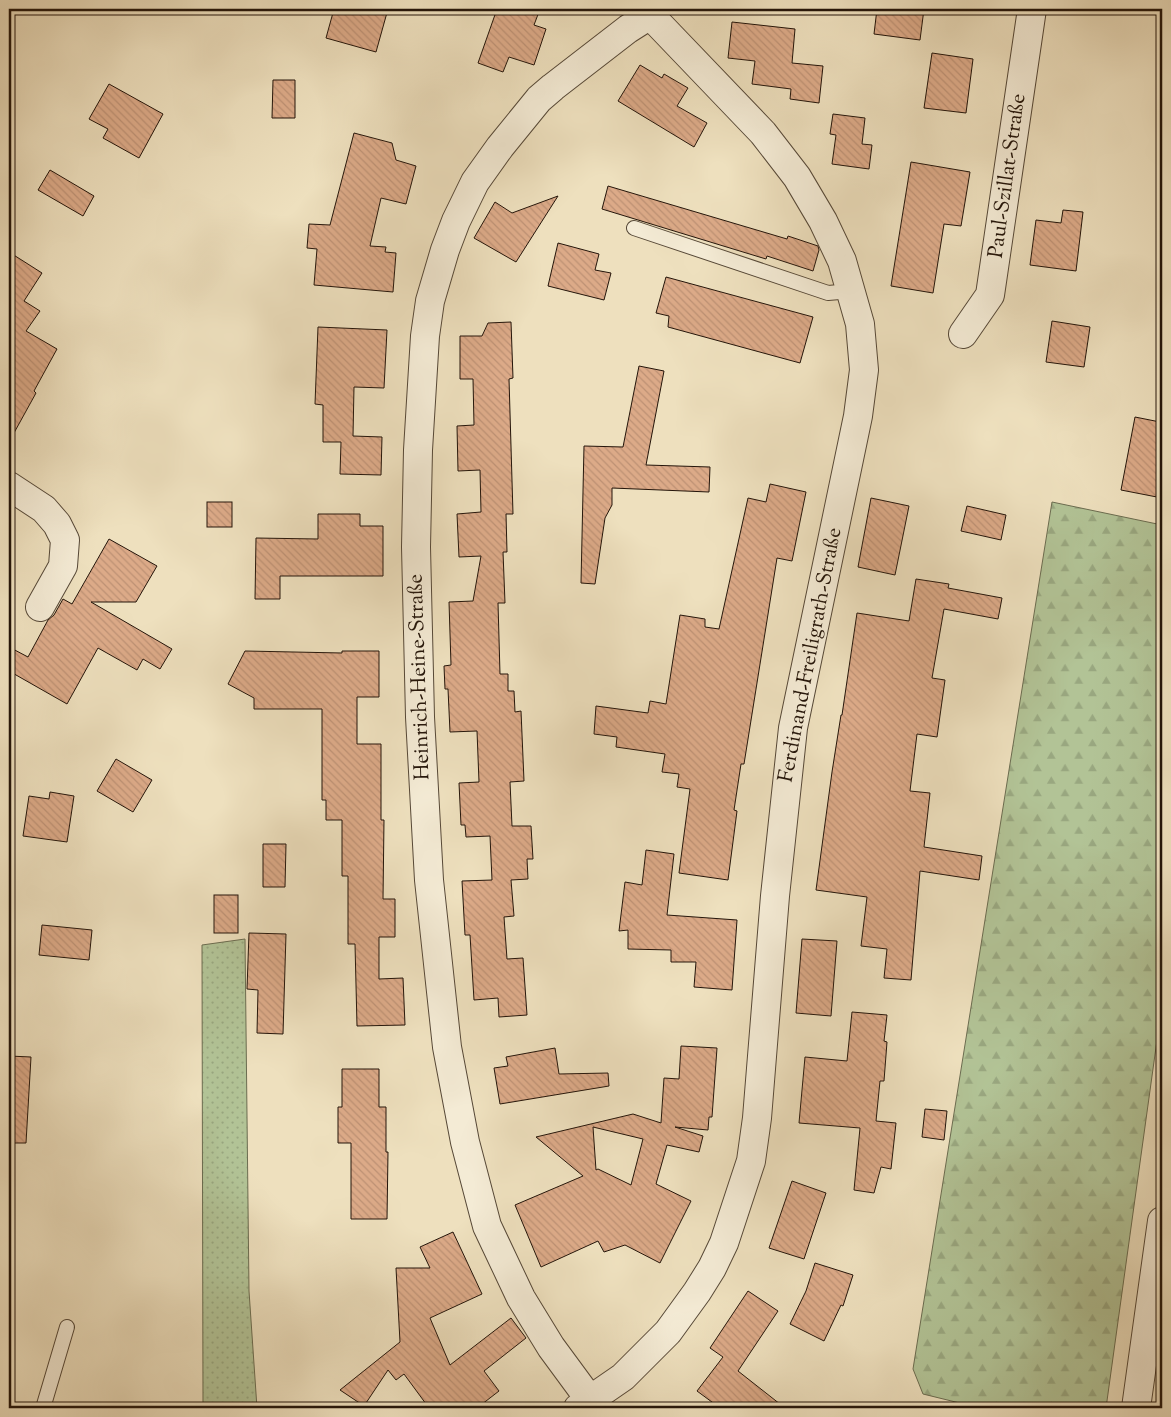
<svg xmlns="http://www.w3.org/2000/svg" width="1171" height="1417" viewBox="0 0 1171 1417" font-family="'Sorts Mill Goudy',serif">
	<defs>
		<pattern id="green-dots" width="8" height="8" patternUnits="userSpaceOnUse" patternTransform="scale(1.25)"><rect width="8" height="8" fill="#b2c396"/><path d="M2 2h.1M6 6h.1" fill="none" stroke="#99a780" stroke-width="1.8" stroke-linecap="round"/></pattern>
		<pattern id="forest-firs" width="22" height="20" patternUnits="userSpaceOnUse" patternTransform="scale(1.25)"><rect width="22" height="20" fill="#b2c396"/><path d="M5 1l3.5 6h-7zM16 11l3.5 6h-7z" fill="#99a780"/></pattern>
		<pattern id="building-back-hatch" width="6" height="6" patternUnits="userSpaceOnUse" patternTransform="scale(1.25)"><rect width="6" height="6" fill="#dcaa88"/><path d="M-1 5l2 2M0 0l6 6M5-1l2 2" fill="none" stroke="#bd9174"/></pattern>
	</defs>
	<rect width="100%" height="100%" fill="#eee0be"/>
	<filter id="stains"><feTurbulence type="fractalNoise" baseFrequency=".004" numOctaves="4"/><feColorMatrix values="0 0 0 0 .2 0 0 0 0 .09 0 0 0 0 .02 0 0 0 .5 -.17"/></filter>
	<radialGradient id="worn" r=".72"><stop offset=".6" stop-color="#630" stop-opacity="0"/><stop offset="1" stop-color="#630" stop-opacity=".3"/></radialGradient>
	<!-- green -->
	<polygon fill="url(#green-dots)" stroke="#6b6c50" points="245,939 249,1291 257,1408 203,1408 202,945"/>
	<!-- forest -->
	<polygon fill="url(#forest-firs)" stroke="#6b6c50" points="1052,502 1162,525 1162,1004 1106,1408 980,1408 923,1394 913,1369"/>
	<!-- building -->
	<g fill="url(#building-back-hatch)" stroke="#24150a" fill-rule="evenodd">
		<polygon points="334,9 388,9 376,52 326,38"/>
		<polygon points="497,9 540,9 534,25 546,29 534,65 509,57 503,72 478,63"/>
		<polygon points="877,9 924,9 920,40 874,34"/>
		<polygon points="732,22 795,29 792,63 823,66 819,103 790,99 791,89 752,84 755,61 728,58"/>
		<polygon points="932,53 973,59 966,113 924,108"/>
		<polygon points="640,65 662,78 664,74 688,88 677,106 707,123 694,147 618,101"/>
		<polygon points="273,80 295,80 295,118 272,118"/>
		<polygon points="109,84 163,114 139,158 103,138 108,129 89,119"/>
		<polygon points="833,114 865,118 862,144 872,145 869,169 832,164 836,135 830,134"/>
		<polygon points="354,133 392,143 396,160 416,166 406,204 381,198 370,246 386,247 385,252 396,253 393,292 314,285 317,249 307,248 309,224 330,225"/>
		<polygon points="911,162 970,172 961,226 944,224 933,293 891,286"/>
		<polygon points="50,170 94,196 83,216 38,190"/>
		<polygon points="608,186 787,239 788,236 818,246 819,250 813,271 767,256 766,259 602,209"/>
		<polygon points="558,196 516,262 474,238 495,202 512,213"/>
		<polygon points="1063,210 1083,212 1076,271 1030,265 1036,220 1061,223"/>
		<polygon points="558,243 599,254 595,270 611,273 604,300 548,286"/>
		<polygon points="9,252 42,273 24,301 40,311 26,331 57,349 34,391 36,393 9,442"/>
		<polygon points="666,277 813,317 800,363 668,327 669,316 656,313"/>
		<polygon points="1052,321 1090,327 1084,367 1046,362"/>
		<polygon points="511,322 513,378 509,379 513,514 506,514 507,552 503,552 505,603 498,603 500,674 508,674 508,691 514,691 515,712 521,711 524,781 510,782 512,826 531,826 533,859 527,859 528,879 511,880 514,916 504,917 507,959 523,958 527,1015 499,1017 498,998 474,1000 470,935 465,935 462,881 492,880 490,836 466,837 465,825 461,825 459,783 479,782 477,731 450,732 448,689 445,689 444,666 451,665 449,602 473,601 481,556 459,557 457,514 481,512 480,470 458,471 457,426 474,425 473,379 460,379 460,336 482,336 488,323"/>
		<polygon points="318,327 387,330 384,388 354,387 353,436 382,437 381,475 340,474 341,442 323,442 323,405 315,404"/>
		<polygon points="639,366 664,371 646,465 710,467 709,492 612,488 612,505 605,518 595,584 581,583 584,446 623,447"/>
		<polygon points="1135,417 1160,422 1157,437 1162,438 1162,498 1121,490"/>
		<polygon points="770,484 806,492 792,561 777,558 744,764 741,764 734,810 737,811 728,880 679,873 690,789 677,787 679,774 662,772 665,754 616,747 617,737 594,734 596,706 648,713 650,701 666,704 680,615 705,619 705,627 719,629 748,498 766,502"/>
		<polygon points="871,498 909,506 895,575 858,567"/>
		<rect x="207" y="502" width="25" height="25"/>
		<polygon points="967,506 1006,515 1001,540 961,531"/>
		<polygon points="318,514 360,514 360,526 383,526 383,576 280,576 280,599 255,599 256,538 318,539"/>
		<polygon points="109,539 157,566 136,602 91,602 172,649 160,669 143,659 137,670 98,648 67,704 9,671 9,647 28,657 48,620 54,615 63,599 72,604"/>
		<polygon points="916,579 949,584 948,588 1002,598 998,619 944,609 932,678 945,680 937,737 917,734 910,791 930,793 924,847 982,856 979,880 920,871 911,980 884,978 887,949 861,946 867,897 816,890 832,772 841,715 842,715 857,613 909,621"/>
		<polygon points="245,651 342,653 342,651 379,651 379,697 357,697 357,744 381,744 381,820 384,820 383,899 395,899 395,937 379,937 379,979 403,978 405,1025 357,1026 355,944 348,944 348,876 342,876 342,820 326,820 326,800 322,800 322,709 254,709 254,698 228,684"/>
		<polygon points="116,759 152,780 133,812 97,791"/>
		<polygon points="50,792 74,796 67,842 23,836 29,796 49,799"/>
		<polygon points="263,844 286,844 285,887 263,887"/>
		<polygon points="646,850 674,854 667,915 737,920 732,990 694,987 696,962 671,962 671,950 628,949 628,930 619,931 625,882 642,885"/>
		<rect x="214" y="895" width="24" height="38"/>
		<polygon points="42,925 92,930 89,960 39,955"/>
		<polygon points="249,933 286,934 283,1034 257,1033 258,990 247,989"/>
		<polygon points="802,939 837,941 831,1016 796,1013"/>
		<polygon points="852,1012 887,1015 884,1041 887,1042 884,1081 880,1081 876,1121 896,1123 891,1169 881,1167 874,1193 854,1190 860,1128 799,1123 805,1057 847,1061"/>
		<path d="M681 1046 717 1048 712 1117H709L708 1130 675 1127 703 1136 699 1152 667 1145 656 1184 691 1201 660 1263 625 1245 604 1252 598 1241 541 1267 515 1205 583 1176 536 1137 633 1114 661 1123 664 1078 679 1079ZM593 1127 643 1139 631 1185 598 1169 596 1170Z"/>
		<polygon points="555,1048 559,1074 608,1073 609,1086 500,1104 494,1068 508,1066 506,1057"/>
		<polygon points="9,1056 31,1057 26,1143 9,1143"/>
		<polygon points="342,1069 379,1069 379,1107 386,1107 386,1152 388,1152 387,1219 351,1219 351,1143 338,1143 338,1107 342,1107"/>
		<polygon points="925,1109 947,1111 944,1140 922,1137"/>
		<polygon points="792,1181 826,1193 804,1259 769,1248"/>
		<polygon points="453,1232 482,1294 430,1318 450,1365 511,1318 526,1338 484,1371 499,1391 477,1408 429,1408 404,1374 396,1380 388,1370 364,1406 340,1390 400,1342 396,1268 430,1268 420,1247"/>
		<polygon points="815,1263 853,1275 843,1306 841,1305 824,1341 790,1324 806,1291"/>
		<polygon points="748,1291 778,1311 738,1371 785,1408 720,1408 697,1391 723,1357 710,1348"/>
	</g>
	<g fill="none" stroke-linecap="round" stroke-linejoin="round">
		<!-- service casing -->
		<g stroke="#564837" stroke-width="16">
			<g id="service">
				<polyline points="634,228 828,293 851,291"/>
				<polyline points="43,1408 67,1327"/>
			</g>
		</g>
		<!-- minor casing -->
		<g stroke="#564837" stroke-width="30">
			<g id="minor">
				<polyline points="963,334 990,295 1032,9"/>
				<polyline points="9,486 44,509 57,524 65,540 63,566 40,607"/>
				<polyline points="578,1408 623,1377 668,1332 697,1292 712,1268 724,1243 751,1161 757,1118 775,896 793,728 858,416 864,370 860,324 842,261 823,221 797,177 763,133 650,15"/>
				<polyline points="598,1408 590,1400 551,1347 521,1298 487,1226 465,1142 447,1047 429,880 420,717 416,547 418,450 425,336 430,301 445,250 456,221 475,182 500,147 539,99 553,87 628,29 650,15 656,9"/>
			</g>
		</g>
		<!-- tertiary casing -->
		<g stroke="#564837" stroke-width="30">
			<polyline id="tertiary" points="1136,1408 1162,1221"/>
		</g>
		<!-- service -->
		<use href="#service" stroke="#f4ebd5" stroke-width="14"/>
		<!-- minor -->
		<use href="#minor" stroke="#f4ebd5" stroke-width="28"/>
		<!-- tertiary -->
		<use href="#tertiary" stroke="#f4ebd5" stroke-width="28"/>
	</g>
	<g text-anchor="middle" dominant-baseline="central" stroke-width="4" stroke-linejoin="round" paint-order="stroke">
		<!-- street labels -->
		<g font-size="21" fill="#24150a" stroke="#f4ebd5">
			<text transform="translate(1008 176) rotate(-82)">Paul-Szillat-Straße</text>
			<text transform="translate(811 655) rotate(-79)">Ferdinand-Freiligrath-Straße</text>
			<text transform="translate(420 677) rotate(-92)">Heinrich-Heine-Straße</text>
		</g>
	</g>
	<!-- margin -->
	<rect width="1171" height="1417" fill="none" stroke="#eee0be" stroke-width="30"/>
	<rect x="10" y="10" width="1151" height="1397" fill="none" stroke="#24150a" stroke-width="2.5"/>
	<rect x="15" y="15" width="1141" height="1387" fill="none" stroke="#24150a"/>
	<rect width="100%" height="100%" filter="url(#stains)"/>
	<rect width="100%" height="100%" fill="url(#worn)"/>
</svg>
